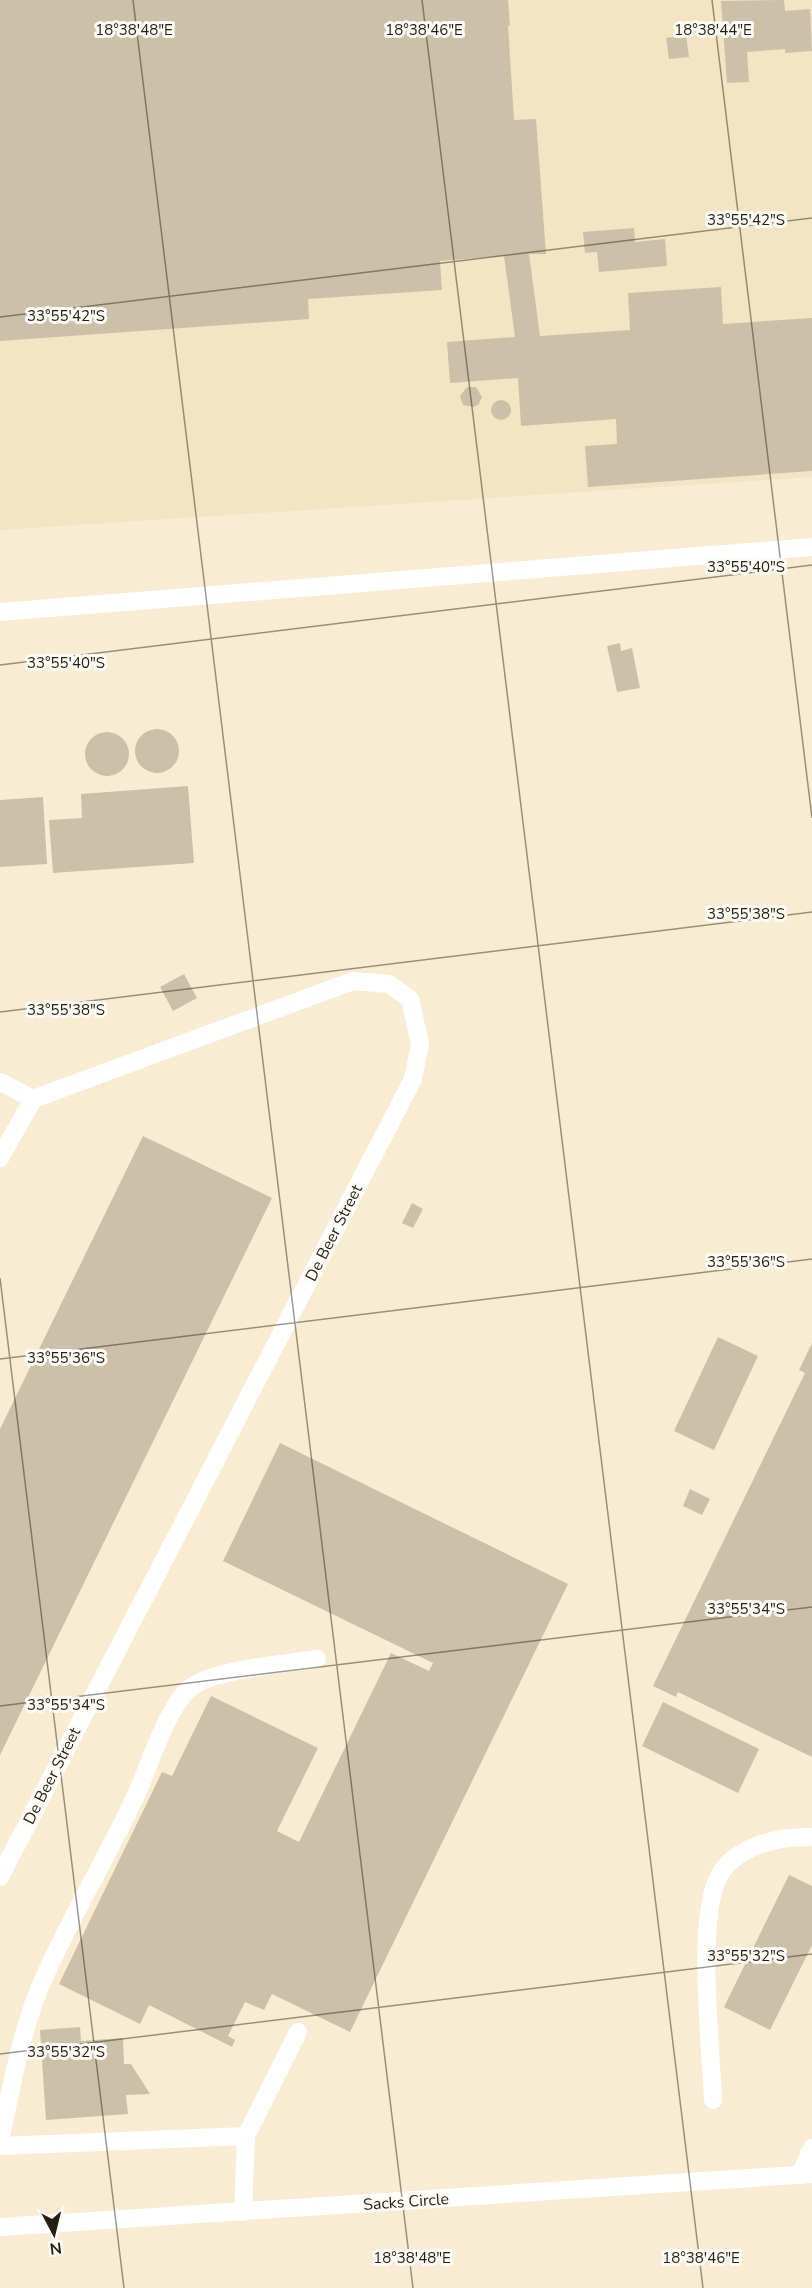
<svg xmlns="http://www.w3.org/2000/svg" width="812" height="2288" viewBox="0 0 812 2288" font-family="'Nunito Sans',sans-serif">
	<rect width="100%" height="100%" fill="#f8edd3"/>
	<!-- built -->
	<polygon fill="#f3e4c3" points="0,0 812,0 812,477 0,530"/>
	<!-- building -->
	<g fill="#ccc1a8">
		<polygon points="0,0 508,0 510,26 508,25 514,120 536,119 546,254 529,254 540,336 630,330 628,293 721,287 723,324 812,318 812,471 588,487 585,446 617,444 616,419 521,426 518,378 450,383 447,342 515,337 504,256 440,261 442,290 308,299 309,319 0,341"/>
		<polygon points="784,0 785,11 810,9 812,51 785,53 785,49 747,52 749,82 727,83 721,1"/>
		<polygon points="686,35 689,57 669,59 666,38"/>
		<polygon points="634,228 635,242 665,239 667,266 599,272 597,252 585,253 583,232"/>
		<polygon points="467,387 476,387 482,397 479,404 474,407 463,405 460,396"/>
		<circle cx="501" cy="410" r="10"/>
		<polygon points="620,643 621,651 632,648 640,688 617,692 607,646"/>
		<circle cx="157" cy="751" r="22"/>
		<circle cx="107" cy="754" r="22"/>
		<polygon points="188,786 194,863 53,873 49,820 82,818 81,794"/>
		<polygon points="43,797 47,864 0,867 0,800"/>
		<polygon points="184,974 197,998 173,1011 160,987"/>
		<polygon points="143,1136 272,1198 0,1755 0,1429"/>
		<polygon points="412,1203 423,1209 413,1228 402,1223"/>
		<polygon points="718,1337 758,1356 714,1450 674,1431"/>
		<polygon points="812,1343 812,1757 678,1692 676,1697 653,1686 805,1373 799,1370"/>
		<polygon points="280,1443 568,1584 350,2032 272,1994 264,2010 245,2002 228,2036 235,2040 232,2047 149,2005 140,2024 59,1984 162,1772 172,1776 211,1696 318,1748 277,1831 299,1842 391,1653 429,1671 433,1663 223,1561"/>
		<polygon points="690,1489 710,1499 702,1515 683,1506"/>
		<polygon points="663,1702 759,1749 738,1793 642,1746"/>
		<polygon points="789,1875 812,1886 812,1945 770,2030 724,2007"/>
		<polygon points="80,2027 81,2041 123,2038 124,2064 131,2064 150,2094 126,2095 128,2114 46,2120 40,2030"/>
	</g>
	<g fill="none" stroke-linecap="round" stroke-linejoin="round">
		<!-- service -->
		<g stroke="#fff" stroke-width="18">
			<polyline points="0,612 812,547"/>
			<polyline points="0,1082 33,1099"/>
			<polyline points="0,1158 33,1099 353,981 389,984 410,999 420,1044 413,1079 0,1877"/>
			<path d="M713 2100C711 2049 696 1917 719 1876 736 1845 780 1836 812 1837"/>
			<path d="M0 2141C11 2090 20 2036 40 1987 68 1921 107 1858 137 1793 150 1764 167 1707 190 1688 214 1669 285 1664 317 1659"/>
			<polyline points="0,2146 246,2136"/>
			<polyline points="800,2175 812,2148"/>
			<polyline points="243,2212 246,2136 298,2032"/>
			<polyline points="0,2227 812,2174"/>
		</g>
	</g>
	<!-- ticks -->
	<path fill="none" stroke="#231f15" stroke-width="1.5" stroke-opacity="0.45" d="M133 0 413 2288M422 0 703 2288M712 0 812 818M0 317 812 218M0 665 812 565M0 1012 812 912M0 1278 124 2288M0 1359 812 1259M0 1706 812 1607M0 2054 812 1954"/>
	<g text-anchor="middle" dominant-baseline="central" stroke-width="6" stroke-linejoin="round" paint-order="stroke">
		<!-- street labels -->
		<g font-size="16" fill="#231f15" stroke="#fdfbf6">
			<text transform="translate(334 1233) rotate(-63)">De Beer Street</text>
			<text transform="translate(52 1776) rotate(-63)">De Beer Street</text>
			<text transform="translate(406 2202) rotate(-4)">Sacks Circle</text>
		</g>
	</g>
	<g font-size="15" text-anchor="middle" fill="#231f15" stroke="#fdfbf6" stroke-width="6" stroke-linejoin="round" paint-order="stroke">
		<text x="134" y="35">18°38'48"E</text>
		<text x="424" y="35">18°38'46"E</text>
		<text x="713" y="35">18°38'44"E</text>
		<text x="746" y="225">33°55'42"S</text>
		<text x="66" y="321">33°55'42"S</text>
		<text x="746" y="572">33°55'40"S</text>
		<text x="66" y="668">33°55'40"S</text>
		<text x="746" y="919">33°55'38"S</text>
		<text x="66" y="1015">33°55'38"S</text>
		<text x="746" y="1267">33°55'36"S</text>
		<text x="66" y="1363">33°55'36"S</text>
		<text x="746" y="1614">33°55'34"S</text>
		<text x="66" y="1710">33°55'34"S</text>
		<text x="746" y="1961">33°55'32"S</text>
		<text x="66" y="2057">33°55'32"S</text>
		<text x="412" y="2263">18°38'48"E</text>
		<text x="701" y="2263">18°38'46"E</text>
	</g>
	<!-- north arrow -->
	<g transform="translate(54 2234) rotate(173)" stroke="#fdfbf6" stroke-width="4.5" paint-order="stroke">
	<path d="M0-4.5L10 22L0 15L-10 22Z" fill="#231f15"/>
	<text y="-9" font-size="16" font-weight="bold" text-anchor="middle" fill="#231f15">N</text>
	</g>
</svg>
